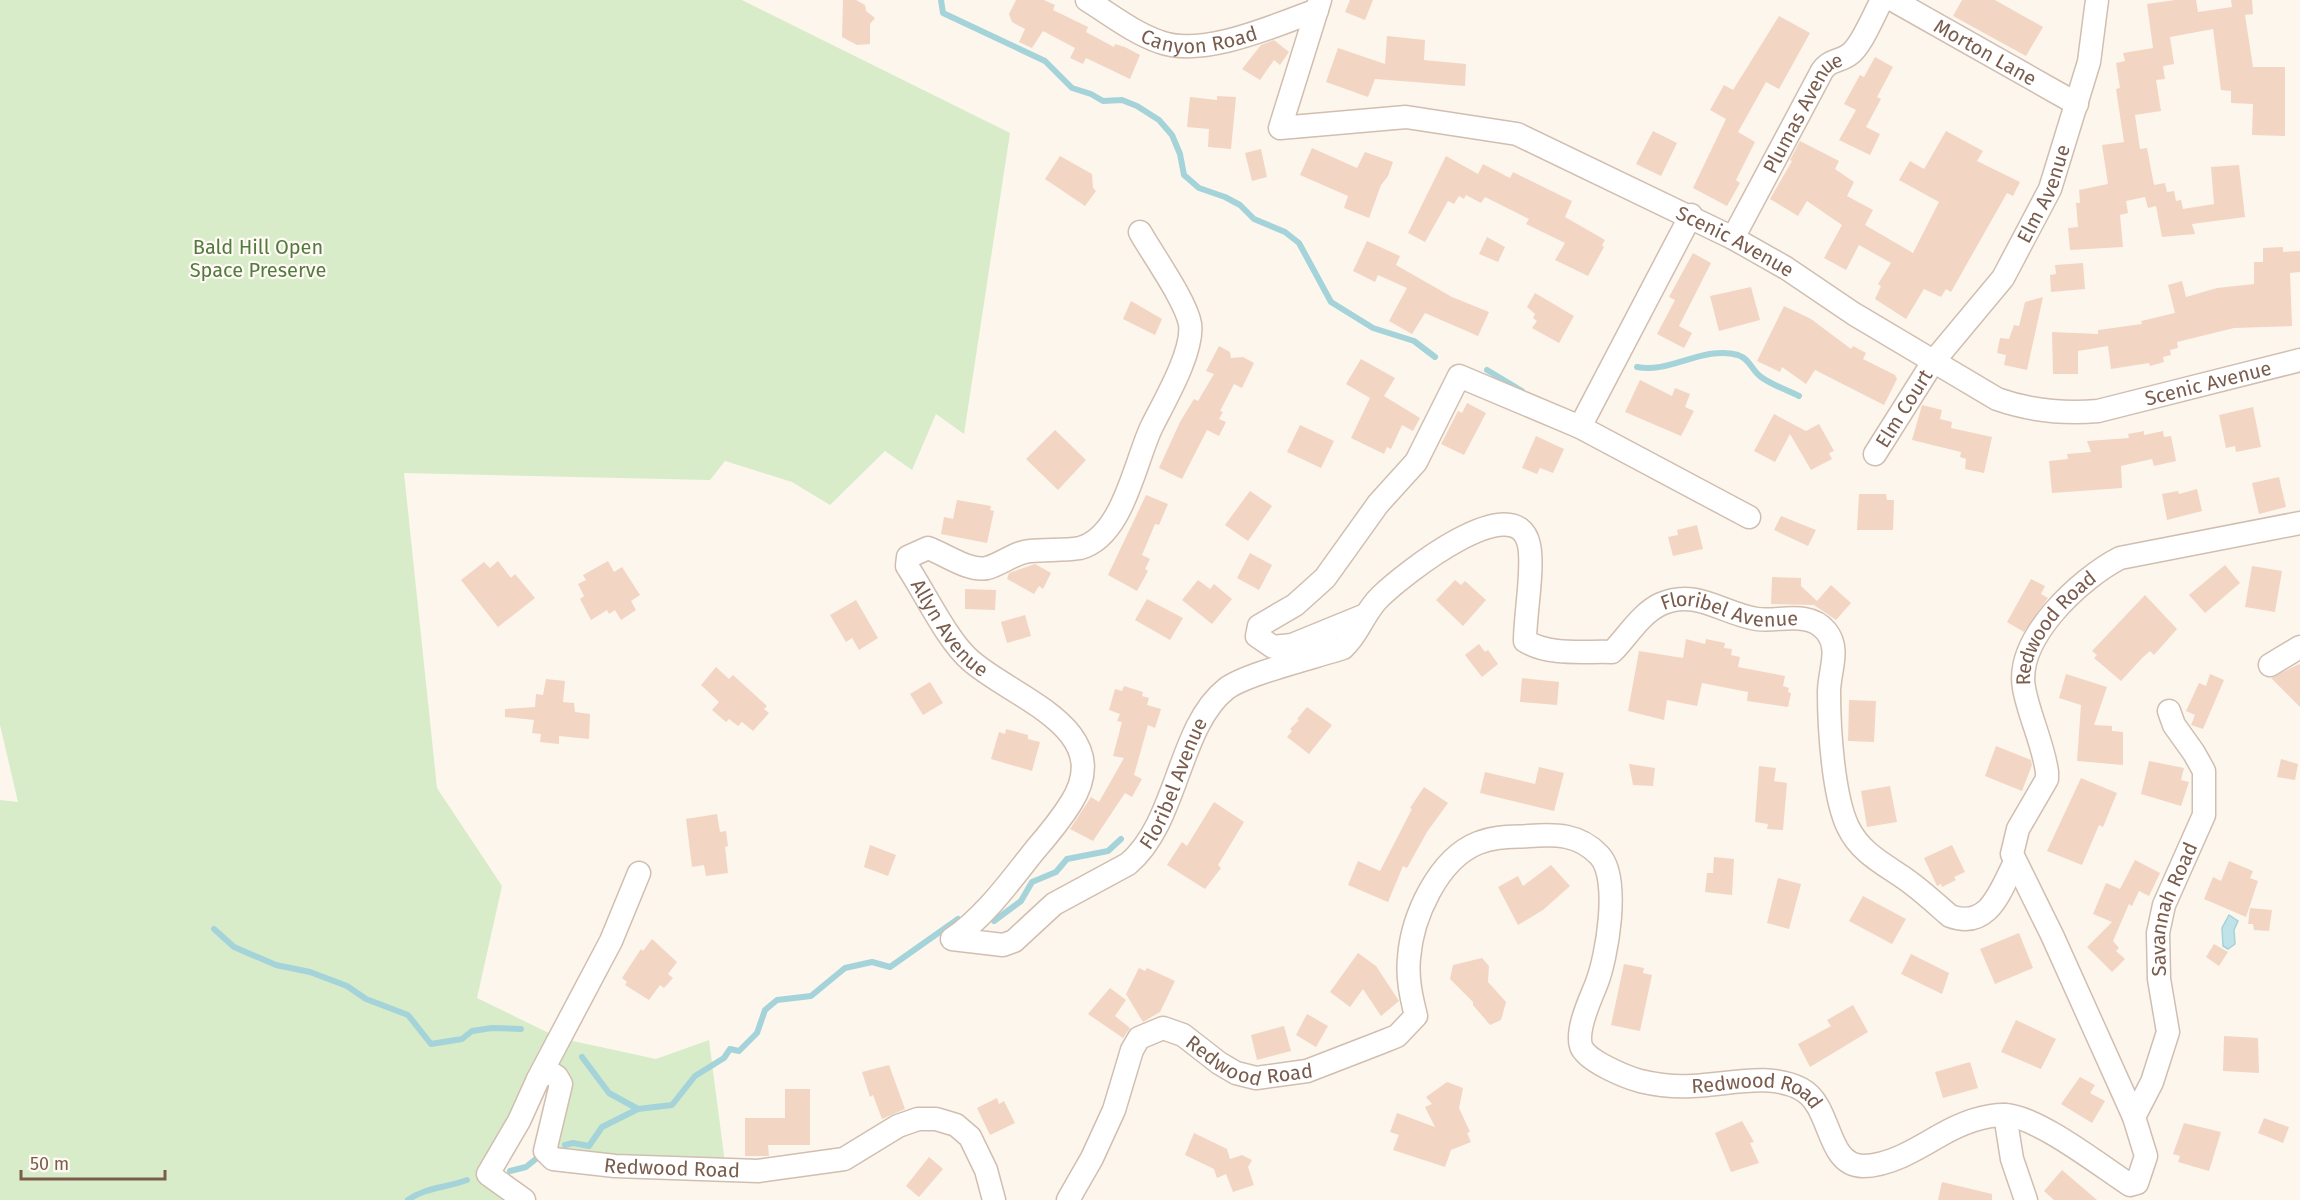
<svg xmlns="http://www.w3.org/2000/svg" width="2300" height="1200" viewBox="0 0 2300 1200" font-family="'Fira Sans',sans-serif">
	<rect width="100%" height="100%" fill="#fdf6ec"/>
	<!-- green -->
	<polygon fill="#d8ecc9" points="0,0 742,0 1010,133 964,434 936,414 912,470 885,451 830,505 792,482 725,461 710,480 404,473 437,788 502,886 477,998 559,1038 656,1059 709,1040 726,1171 553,1159 551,1073 489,1170 524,1200 0,1200 0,800 18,802 0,725"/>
	<!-- water -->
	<polygon fill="#bfe3e8" stroke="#a5d3da" stroke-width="1.5" points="2229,915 2238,921 2234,930 2235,944 2228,949 2223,946 2222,928"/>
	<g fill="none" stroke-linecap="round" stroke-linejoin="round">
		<!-- stream -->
		<g stroke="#a5d3da" stroke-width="6">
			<polyline points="941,0 943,13 1045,61 1072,88 1091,94 1103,101 1122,100 1137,106 1159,120 1172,135 1180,154 1184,175 1199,188 1225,197 1240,205 1254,219 1285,232 1299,243 1331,302 1373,328 1414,341 1435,357"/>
			<path d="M1637 367C1669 374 1704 345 1738 355 1750 359 1752 371 1761 377 1772 385 1787 390 1799 396"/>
			<polyline points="1487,370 1522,391"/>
			<polyline points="994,921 1021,901 1032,882 1056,872 1067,859 1108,851 1121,839"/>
			<polyline points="214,929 234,947 276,965 310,972 347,986 366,999 408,1015 431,1044 462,1039 472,1031 492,1028 521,1029"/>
			<polyline points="582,1057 609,1093 638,1109 672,1105 695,1076 724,1058 730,1049 739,1051 757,1033 765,1010 777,1000 811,996 845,968 872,962 890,967 958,919"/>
			<polyline points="565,1145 573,1143 589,1146 602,1127 638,1109"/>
			<polyline points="510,1171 526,1167 537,1158 545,1158"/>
			<path d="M408 1200C426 1187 446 1188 467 1180"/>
		</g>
	</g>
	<!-- building -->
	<g fill="#f3d5c3">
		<polygon points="843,0 856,0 865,5 866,11 875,18 870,24 870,44 857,45 842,37"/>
		<polygon points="1016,0 1044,0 1055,5 1053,10 1088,27 1086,32 1114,47 1115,44 1125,47 1140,55 1130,79 1086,58 1083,64 1070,58 1075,48 1043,31 1032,48 1019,42 1025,29 1012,22 1009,14"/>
		<polygon points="1350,0 1373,0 1365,20 1345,12"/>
		<polygon points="1962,0 1995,0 2043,27 2026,56 1953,16"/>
		<polygon points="2175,0 2196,0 2198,12 2232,7 2231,0 2252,0 2253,14 2245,15 2253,67 2285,67 2285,136 2252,135 2253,104 2231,103 2231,91 2221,90 2213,29 2170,37 2174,64 2163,66 2165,79 2156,80 2161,111 2135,115 2140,149 2147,148 2154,185 2165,183 2167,192 2174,191 2176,201 2181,200 2183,209 2214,204 2211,167 2239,165 2245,217 2192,224 2195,234 2162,237 2156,206 2148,208 2145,197 2126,201 2128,213 2120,215 2123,247 2070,250 2068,228 2078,227 2076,203 2080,203 2079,190 2108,184 2102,145 2124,142 2116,89 2120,88 2116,63 2125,61 2123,53 2153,48 2147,4"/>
		<polygon points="1779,16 1810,33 1779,89 1766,82 1738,132 1755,142 1736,180 1740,183 1727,206 1693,188 1726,119 1710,110 1724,85 1733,90"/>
		<polygon points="1387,36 1425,40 1424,60 1466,64 1465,86 1375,79 1368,97 1326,82 1338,48 1385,64"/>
		<polygon points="1274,40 1289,52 1280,65 1274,60 1260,80 1242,69 1261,45"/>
		<polygon points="1875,57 1893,67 1877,97 1881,99 1866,127 1880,134 1870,155 1839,140 1856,110 1844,104 1860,75 1864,77"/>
		<polygon points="1217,96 1236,97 1231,149 1208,147 1209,129 1187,127 1190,97 1217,100"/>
		<polygon points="1653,131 1677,143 1661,176 1636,164"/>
		<polygon points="1946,131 1983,151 1977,161 2020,182 2013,196 2007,193 1951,292 1946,289 1941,297 1924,289 1906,319 1875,299 1881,286 1878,284 1891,263 1859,245 1846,270 1824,258 1842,225 1807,201 1798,216 1770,199 1792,161 1790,160 1800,141 1839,161 1835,169 1854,182 1847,196 1873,210 1865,225 1913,253 1939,202 1899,180 1910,161 1924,169"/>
		<polygon points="1312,148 1357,168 1365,152 1393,162 1388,176 1381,185 1369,218 1344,208 1348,196 1300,175"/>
		<polygon points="1261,149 1267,177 1252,181 1245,153"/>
		<polygon points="1060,156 1092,174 1093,188 1096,191 1085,206 1045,179"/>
		<polygon points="1446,156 1478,174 1483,164 1510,178 1513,172 1572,201 1565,217 1605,240 1602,245 1604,247 1588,276 1555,260 1565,243 1526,224 1529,219 1485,197 1481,203 1466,195 1464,199 1459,196 1454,204 1448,201 1425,242 1408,233"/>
		<polygon points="1487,237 1505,247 1498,262 1479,254"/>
		<polygon points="1367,241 1400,256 1396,265 1452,297 1489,312 1478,336 1425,313 1412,334 1389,321 1407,288 1378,275 1375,282 1353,271"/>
		<polygon points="2283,247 2283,252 2300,251 2300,272 2290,273 2292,326 2234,328 2177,342 2178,348 2170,350 2171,355 2163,357 2164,362 2150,366 2149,363 2111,369 2108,346 2078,351 2078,374 2053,374 2052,332 2098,334 2098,330 2142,324 2141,321 2175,313 2168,285 2182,281 2186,297 2217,288 2254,284 2254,262 2263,262 2263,248"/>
		<polygon points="1693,253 1711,263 1679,326 1692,333 1684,348 1657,334 1675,300 1669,297"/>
		<polygon points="2083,263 2085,289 2051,292 2050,275 2056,274 2055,265"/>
		<polygon points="1751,287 1760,320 1719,331 1710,296"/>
		<polygon points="1535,293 1574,316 1559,343 1532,328 1537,321 1533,318 1535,314 1527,307"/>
		<polygon points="2043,297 2027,370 2004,365 2006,355 1997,353 2000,338 2009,339 2014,325 2019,326 2025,302"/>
		<polygon points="1131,301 1162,319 1155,335 1123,319"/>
		<polygon points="1784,306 1811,319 1851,349 1853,346 1866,353 1863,359 1895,375 1897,379 1884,405 1815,370 1806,384 1782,367 1780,372 1757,361"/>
		<polygon points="1219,346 1230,352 1231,358 1243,357 1254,363 1242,388 1234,384 1220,411 1223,412 1219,419 1226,422 1219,436 1207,430 1182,479 1159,468 1180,422 1194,399 1198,401 1214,374 1206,371"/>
		<polygon points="1361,359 1395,378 1384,396 1420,418 1413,431 1402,425 1391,449 1387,447 1384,454 1351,438 1370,398 1346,384"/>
		<polygon points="1640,380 1672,396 1675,388 1690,394 1685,407 1694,411 1681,436 1625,412"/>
		<polygon points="1467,403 1486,413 1464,455 1441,444 1458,411 1462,413"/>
		<polygon points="1922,405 1942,410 1940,419 1952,422 1951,428 1992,437 1984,473 1965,469 1966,459 1960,457 1961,452 1912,440"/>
		<polygon points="2253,407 2261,447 2236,452 2235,446 2226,448 2219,415"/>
		<polygon points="1774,414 1806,431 1819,424 1834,451 1829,453 1832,459 1811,470 1790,434 1775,462 1754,451"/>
		<polygon points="1300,425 1334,441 1321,468 1287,452"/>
		<polygon points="1055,430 1086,460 1058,490 1026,459"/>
		<polygon points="2144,431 2144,435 2163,431 2164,437 2171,436 2176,461 2154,466 2152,459 2121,466 2122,488 2052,493 2049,461 2068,459 2067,454 2091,452 2087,441 2129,438 2128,434"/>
		<polygon points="1536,436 1564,449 1553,473 1540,468 1537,474 1522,468"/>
		<polygon points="2279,477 2286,507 2259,514 2252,483"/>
		<polygon points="2197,489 2202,511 2167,520 2162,494 2178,491 2179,494"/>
		<polygon points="1250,491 1272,506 1248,541 1225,525"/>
		<polygon points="1859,494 1886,494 1887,500 1894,500 1893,530 1857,530"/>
		<polygon points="1146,495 1168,504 1159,525 1155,524 1142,555 1150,559 1145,569 1148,571 1137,591 1108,575"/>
		<polygon points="957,500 991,506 990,510 994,511 987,543 941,534 944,517 953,519"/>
		<polygon points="1781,516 1816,530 1808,546 1774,530"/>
		<polygon points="1697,525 1703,549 1673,556 1668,537 1678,535 1677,530"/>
		<polygon points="1250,553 1272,565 1259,590 1237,578"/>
		<polygon points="498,561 511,578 515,574 535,598 498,627 461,580 484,562 490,568"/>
		<polygon points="608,561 614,572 622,567 640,595 631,601 636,610 621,620 615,610 609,614 607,610 591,620 580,599 584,596 578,584 586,580 583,575"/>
		<polygon points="1035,564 1051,573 1043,589 1039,586 1034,594 1007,579 1009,573"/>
		<polygon points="2225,565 2240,583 2205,613 2189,595"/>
		<polygon points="2252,566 2282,571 2275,612 2245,607"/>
		<polygon points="1772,577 1801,578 1801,586 1817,601 1831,585 1851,603 1836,620 1814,605 1771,604"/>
		<polygon points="2031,579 2045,586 2041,594 2048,598 2024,632 2007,622"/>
		<polygon points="1198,580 1210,589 1214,584 1232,599 1212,624 1182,600"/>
		<polygon points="1455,580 1461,585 1465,581 1486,600 1463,626 1436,600"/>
		<polygon points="965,589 996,590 995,610 965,609"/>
		<polygon points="2145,595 2177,629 2154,655 2150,651 2142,658 2121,681 2094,658 2097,655 2092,651"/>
		<polygon points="1147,599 1183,618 1170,640 1135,620"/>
		<polygon points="856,600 878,638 859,650 852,638 846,642 830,615"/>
		<polygon points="1025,615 1031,636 1007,643 1001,622"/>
		<polygon points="1686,639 1705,644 1706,639 1725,643 1724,648 1732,649 1731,655 1740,657 1738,667 1785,676 1783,686 1789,688 1788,692 1791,693 1788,707 1747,701 1748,692 1702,683 1697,706 1667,700 1664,720 1628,711 1639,651 1683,658"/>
		<polygon points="1479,644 1485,652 1488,650 1498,664 1482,677 1465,655"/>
		<polygon points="2299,664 2300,665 2300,707 2271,678"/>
		<polygon points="716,667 729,679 733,675 767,706 764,709 769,713 753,731 742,722 738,726 729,719 726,722 712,710 719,702 701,685"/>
		<polygon points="2066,674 2107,687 2094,725 2112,726 2112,731 2123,732 2123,765 2077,761 2081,705 2059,698"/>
		<polygon points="2210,674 2224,680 2203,729 2191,725 2195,715 2186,711 2199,683 2206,686"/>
		<polygon points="1522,678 1559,682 1557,705 1520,702"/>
		<polygon points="546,679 565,681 563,702 574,703 575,712 590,714 589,739 559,736 559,744 540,742 541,734 532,733 534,720 505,717 505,709 535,707 536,694 543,695"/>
		<polygon points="930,682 943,703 923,715 910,694"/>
		<polygon points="1124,686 1143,692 1142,696 1149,698 1147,705 1161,709 1155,728 1148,725 1134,775 1142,779 1132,797 1125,793 1093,841 1070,829 1091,797 1099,802 1124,758 1113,756 1122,722 1117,721 1120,714 1109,710 1115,689 1122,691"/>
		<polygon points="1849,700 1876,701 1874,742 1848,741"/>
		<polygon points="1307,707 1332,725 1309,754 1287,737 1292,731 1290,729 1299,720 1297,719"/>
		<polygon points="1006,729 1028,735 1028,739 1040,742 1032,771 991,759 999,732 1005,734"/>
		<polygon points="1996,746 2031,760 2032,765 2022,791 1985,776"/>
		<polygon points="2281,759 2298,764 2295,780 2277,777"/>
		<polygon points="2149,761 2184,768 2181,780 2189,782 2181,806 2141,794"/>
		<polygon points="1629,764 1655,768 1653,786 1633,785"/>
		<polygon points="1759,766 1776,768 1774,781 1787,783 1783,830 1767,829 1768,824 1755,822"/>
		<polygon points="1539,767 1564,773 1554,811 1480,793 1485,772 1535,784"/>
		<polygon points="2081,778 2117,793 2103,827 2099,825 2082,865 2047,851"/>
		<polygon points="1890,786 1897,822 1867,827 1861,791"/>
		<polygon points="1424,787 1448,803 1427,832 1407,868 1403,866 1388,902 1348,885 1358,861 1380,871 1412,809 1410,808"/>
		<polygon points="1214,802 1244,822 1218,865 1221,868 1205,889 1167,865 1182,842 1187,846"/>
		<polygon points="717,814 720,832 726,831 728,846 725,847 728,873 706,876 704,865 692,867 686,819"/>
		<polygon points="870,845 896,855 888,876 864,867"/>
		<polygon points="1952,845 1965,872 1954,877 1956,880 1942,887 1941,884 1937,886 1924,858"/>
		<polygon points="1714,857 1734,859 1732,895 1705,892 1707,873 1713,873"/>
		<polygon points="2135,860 2160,873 2149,896 2139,891 2132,906 2129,904 2113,941 2119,948 2116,951 2125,959 2112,972 2087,947 2112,922 2093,914 2106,883 2120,889"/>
		<polygon points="2229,861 2253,871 2250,878 2258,881 2246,917 2204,899 2213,877 2221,881"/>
		<polygon points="1551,865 1570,886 1543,910 1518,925 1498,887 1518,876 1523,886"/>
		<polygon points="1778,878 1801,884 1789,929 1767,923"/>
		<polygon points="1863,896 1906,919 1892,944 1849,921"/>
		<polygon points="2250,908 2272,910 2269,931 2254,930 2253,924 2248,924"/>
		<polygon points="2019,933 2033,968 1995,984 1980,949"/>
		<polygon points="652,939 677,962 668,974 673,978 664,988 660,985 649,1000 625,985 627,982 622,978 641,949 643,951"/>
		<polygon points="2214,944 2228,952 2219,966 2206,957"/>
		<polygon points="1358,953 1376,966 1399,1001 1381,1016 1363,989 1350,1007 1330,992"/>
		<polygon points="1911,954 1949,973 1942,994 1901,974"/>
		<polygon points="1482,958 1489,966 1488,982 1506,1002 1501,1020 1490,1025 1473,1005 1473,1002 1450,979 1453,965"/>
		<polygon points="1624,964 1644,968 1643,973 1652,975 1640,1031 1611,1025"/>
		<polygon points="1139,968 1145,971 1147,968 1175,981 1160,1012 1143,1022 1126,994"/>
		<polygon points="1110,988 1126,1000 1115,1016 1130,1028 1123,1038 1088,1014"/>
		<polygon points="1853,1005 1868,1032 1810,1067 1798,1044 1831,1026 1827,1020"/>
		<polygon points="1307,1014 1328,1026 1316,1047 1296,1035"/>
		<polygon points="2016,1020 2056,1039 2041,1069 2001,1052"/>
		<polygon points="1284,1026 1291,1051 1257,1060 1251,1035"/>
		<polygon points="2224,1036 2258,1038 2259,1073 2223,1071"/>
		<polygon points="1970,1062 1978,1088 1943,1098 1935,1072"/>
		<polygon points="889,1065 905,1109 882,1119 873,1095 870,1097 862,1072"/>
		<polygon points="2080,1077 2095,1085 2090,1093 2105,1101 2092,1123 2061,1104"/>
		<polygon points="1447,1082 1463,1088 1459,1108 1470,1132 1467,1133 1471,1142 1451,1150 1445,1167 1393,1150 1399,1135 1390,1132 1397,1113 1435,1127 1425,1107 1432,1104 1426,1097"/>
		<polygon points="785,1089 810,1089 810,1145 768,1145 769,1156 745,1156 745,1118 785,1118"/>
		<polygon points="997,1098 999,1104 1004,1101 1015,1123 990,1135 977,1108"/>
		<polygon points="2264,1118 2289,1127 2283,1143 2258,1133"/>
		<polygon points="1742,1121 1754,1142 1750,1143 1759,1163 1731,1172 1715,1133"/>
		<polygon points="2184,1123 2221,1132 2209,1171 2178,1162 2180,1156 2173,1154"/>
		<polygon points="1194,1133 1227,1149 1230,1159 1242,1155 1252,1160 1248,1167 1254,1185 1233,1192 1226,1174 1217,1178 1214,1169 1185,1155"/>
		<polygon points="929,1157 943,1169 919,1197 906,1186"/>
		<polygon points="2062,1170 2097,1200 2054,1200 2044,1191"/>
		<polygon points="1942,1182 1992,1194 1992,1200 1938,1200"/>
	</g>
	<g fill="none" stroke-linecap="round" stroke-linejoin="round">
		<!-- minor casing -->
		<g stroke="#d1beb0" stroke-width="25">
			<g id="minor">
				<path id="s1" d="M1087 0C1111 15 1134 33 1160 42 1203 58 1276 25 1317 10"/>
				<path id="s2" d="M1320 0 1280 128 1406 117 1517 134 1733 238 1786 268 1854 314 1997 399C2031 411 2063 414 2098 411L2300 360"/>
				<path id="s3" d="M1893 0 2077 104"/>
				<path id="s4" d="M1140 232C1153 255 1186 301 1190 324 1194 351 1164 402 1152 426 1135 461 1123 537 1080 548 1063 551 1046 549 1030 551 1015 552 1002 564 987 568 969 572 945 554 928 548L908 557 907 566C925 593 947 640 970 660 1012 698 1118 728 1071 803 1061 819 1048 835 1035 850 1011 880 984 918 952 939L1003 945 1014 941 1054 904 1128 864C1178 822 1178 727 1226 689 1245 674 1316 657 1343 648 1359 634 1364 612 1380 597 1401 576 1516 484 1529 545 1534 569 1525 614 1525 641 1550 656 1583 651 1612 652 1627 637 1641 613 1661 604 1696 588 1723 614 1757 619 1779 622 1809 610 1826 631 1841 649 1829 671 1829 692 1829 727 1833 796 1848 827 1860 852 1882 863 1904 878 1920 889 1935 903 1950 916 1989 930 2000 891 2015 862"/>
				<path id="s5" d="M1733 238 1822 71C1830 59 1840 62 1850 54 1862 45 1874 14 1882 0"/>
				<polyline points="1580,427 1691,215"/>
				<path id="s6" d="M1875 454 1933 362 2003 278 2050 189 2089 62 2097 0"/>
				<polyline points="1363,616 1292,645 1273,647 1257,636 1259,626 1295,605 1325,578 1378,504 1416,462 1459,376 1580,427 1749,517"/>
				<polyline points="2270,665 2300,647"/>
				<polyline points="538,1079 611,941 639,873"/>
				<polyline points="2005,1115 2012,1159 2026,1200"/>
				<path id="s7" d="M2134 1117 2152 1082 2168 1032 2159 979 2158 933 2164 905 2204 815V771L2194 753 2174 725 2169 711"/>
				<path id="s8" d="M524 1200 488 1174 519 1121 538 1079 545 1073H551L557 1077 561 1084 545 1151 553 1159 615 1166 758 1171 844 1159 898 1126 918 1119H936L956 1125 970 1137 986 1170 994 1200"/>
				<path id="s9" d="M1068 1200 1092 1158 1114 1110 1132 1050 1139 1038 1163 1028 1183 1035 1219 1063 1236 1073 1256 1078 1307 1071 1382 1042 1397 1036 1416 1016C1411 996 1407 978 1409 958 1412 917 1438 859 1478 843 1495 836 1511 837 1529 836 1556 834 1579 834 1599 855 1621 877 1607 958 1596 985 1590 1000 1576 1029 1581 1046 1586 1061 1626 1077 1640 1081 1657 1085 1676 1087 1692 1086 1727 1085 1770 1072 1801 1089 1833 1106 1825 1165 1863 1166 1889 1166 1917 1149 1939 1136 1958 1125 1982 1115 2004 1115 2036 1115 2102 1167 2130 1185L2137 1183 2146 1156 2134 1117 2052 935 2012 854 2018 829 2047 779V772C2043 743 2029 716 2024 688 2015 638 2081 578 2120 558L2300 523"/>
			</g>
		</g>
		<!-- minor -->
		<use href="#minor" stroke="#fff" stroke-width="22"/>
	</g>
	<g text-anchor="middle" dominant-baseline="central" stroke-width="4.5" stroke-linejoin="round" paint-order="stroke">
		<!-- street labels -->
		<g font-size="20" fill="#7a5c4d" stroke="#fffaf3">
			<text stroke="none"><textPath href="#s1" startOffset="124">Canyon Road</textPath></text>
			<text stroke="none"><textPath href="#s3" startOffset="106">Morton Lane</textPath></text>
			<text stroke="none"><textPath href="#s5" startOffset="144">Plumas Avenue</textPath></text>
			<text stroke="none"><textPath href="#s6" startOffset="312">Elm Avenue</textPath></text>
			<text stroke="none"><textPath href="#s2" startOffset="616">Scenic Avenue</textPath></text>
			<text stroke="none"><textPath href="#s2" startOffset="1138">Scenic Avenue</textPath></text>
			<text stroke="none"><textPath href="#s6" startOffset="54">Elm Court</textPath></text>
			<text stroke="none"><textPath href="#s4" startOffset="2145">Floribel Avenue</textPath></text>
			<text stroke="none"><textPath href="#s4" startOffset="628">Allyn Avenue</textPath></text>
			<text stroke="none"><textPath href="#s9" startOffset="2259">Redwood Road</textPath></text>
			<text stroke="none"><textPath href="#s4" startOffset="1342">Floribel Avenue</textPath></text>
			<text stroke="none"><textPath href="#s7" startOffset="218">Savannah Road</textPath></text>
			<text stroke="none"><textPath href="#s9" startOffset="300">Redwood Road</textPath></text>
			<text stroke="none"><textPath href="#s9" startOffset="1200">Redwood Road</textPath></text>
			<text stroke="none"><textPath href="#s8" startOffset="382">Redwood Road</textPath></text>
		</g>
		<!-- park labels -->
		<g font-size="20" fill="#537a41" stroke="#fffaf3">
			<text x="258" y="247">Bald Hill Open<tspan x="258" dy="23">Space Preserve</tspan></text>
		</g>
	</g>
	<!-- scale -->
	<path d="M21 1170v9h144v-9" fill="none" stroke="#7a5c4d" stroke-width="3"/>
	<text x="30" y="1170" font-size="18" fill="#7a5c4d" stroke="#fffaf3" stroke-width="4.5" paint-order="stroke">50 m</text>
</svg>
